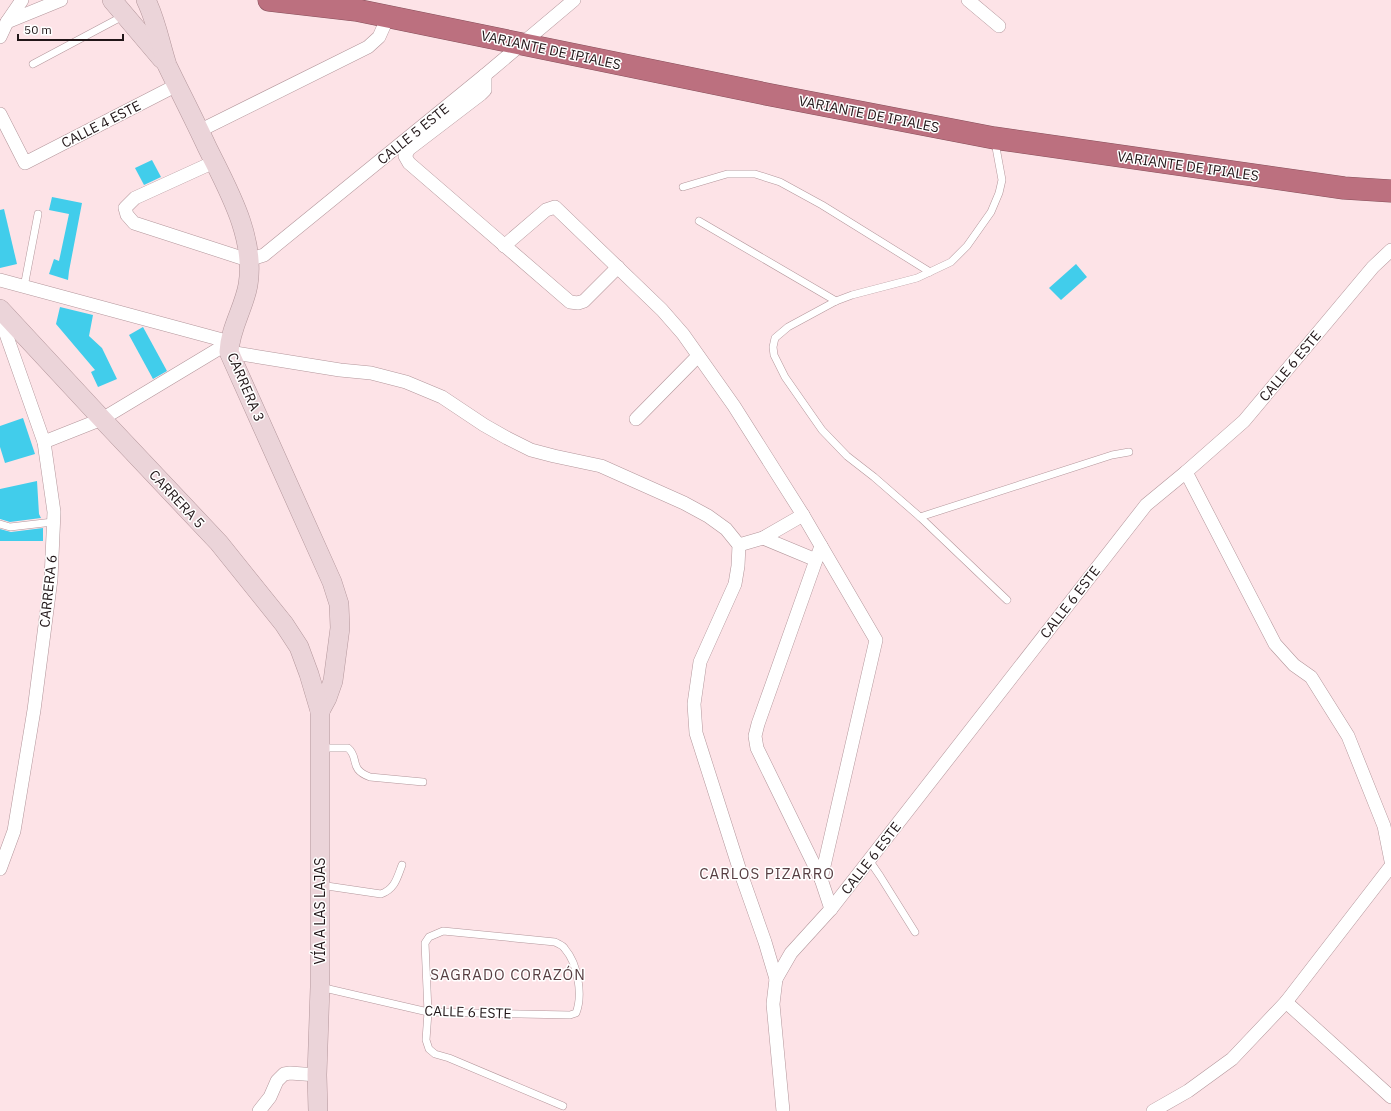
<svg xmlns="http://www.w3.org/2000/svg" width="1391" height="1111" viewBox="0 0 1391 1111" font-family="'IBM Plex Sans',sans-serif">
	<rect width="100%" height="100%" fill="#fde3e7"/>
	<!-- building -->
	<g fill="#41cdeb">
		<polygon points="152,160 161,177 144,185 135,168"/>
		<polygon points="52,197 82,203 69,271 68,280 49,274 54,259 59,261 69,214 49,210"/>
		<polygon points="4,209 17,264 0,268 0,210"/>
		<polygon points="1076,264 1087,277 1061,300 1049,288"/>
		<polygon points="60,307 93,315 89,336 102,348 117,379 98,387 91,372 95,370 56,324"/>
		<polygon points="143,327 167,371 153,379 129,335"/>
		<polygon points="23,418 35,454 5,463 0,447 0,426"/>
		<polygon points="37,481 39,514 41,518 10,522 0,519 0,489"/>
		<polygon points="43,528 43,541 0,541 0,529 11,532"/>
	</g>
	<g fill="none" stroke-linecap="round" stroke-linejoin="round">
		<!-- lane casing -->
		<g stroke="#b3969b" stroke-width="8">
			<g id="lane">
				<polyline points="33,64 125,15"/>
				<polyline points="995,142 1002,180 999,193 991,212 967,246 951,262 917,278 852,295 836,301 788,327 775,338 773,347 774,355 785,377 822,430 847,456 874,477 920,517 1112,455 1129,452"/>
				<polyline points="683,187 727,174 755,174 780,182 822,205 930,272"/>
				<polyline points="699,221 836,301"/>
				<polyline points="24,287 38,214"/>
				<polyline points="920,517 1007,600"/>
				<polyline points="0,524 10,527 53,522"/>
				<path d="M320 748H348C360 758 348 769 370 777L423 782"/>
				<polyline points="869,860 880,876 915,932"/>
				<path d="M320 885 381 894C395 889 397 878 402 865"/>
				<path d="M320 987 428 1012 570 1015 576 1013C583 995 578 964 565 949 563 945 558 944 555 942L443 931 429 937 425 943 428 1012 426 1040 429 1049 435 1054 449 1058 563 1106"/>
			</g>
		</g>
		<!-- street casing -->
		<g stroke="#b3969b" stroke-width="14">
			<g id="street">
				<polyline points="968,0 999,26"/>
				<polyline points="7,22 61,0"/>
				<polyline points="0,37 7,22 22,0"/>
				<polyline points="485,75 485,90 481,94 409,149 405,156 409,163 570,302 578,303 584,301 618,267"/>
				<polyline points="0,114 25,163 177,85"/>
				<polyline points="199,131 368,47 379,37 388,17"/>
				<polyline points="214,162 135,198 125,208 127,215 134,223 248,260 264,255 485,75 574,0"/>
				<polyline points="504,246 546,210 555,207 662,310 683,334 734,406 803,515 876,640 821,879"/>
				<polyline points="0,280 230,342"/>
				<polyline points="0,317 44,442 54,512 51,579 34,710 14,831 0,869"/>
				<polyline points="229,352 340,370 371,373 406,382 442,397 484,425 507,438 531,450 554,456 601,466 684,503 708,516 726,529 739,545 738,566 735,584 700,662 694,704 696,733 740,871 765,942 776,979 773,1004 783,1111"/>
				<polyline points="636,419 698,356"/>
				<polyline points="44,442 102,419 230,342"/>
				<polyline points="1186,472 1275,644 1294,665 1311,677 1348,736 1384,826 1391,861"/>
				<polyline points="763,538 816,560"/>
				<polyline points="739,545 763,538 803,515"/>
				<polyline points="821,546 758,724 755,736 757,748 821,879 831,909"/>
				<polyline points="776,979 791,953 831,909 1146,505 1186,472 1244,421 1373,267 1391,250"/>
				<polyline points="1286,1002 1391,1097"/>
				<polyline points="259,1111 270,1097 277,1081 284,1074 290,1073 317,1075"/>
				<polyline points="1153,1111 1188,1091 1232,1059 1286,1002 1391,866"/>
			</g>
		</g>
		<!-- secondary casing -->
		<g stroke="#b3969b" stroke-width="20">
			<g id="secondary">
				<polyline points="112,0 162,59"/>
				<path d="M146 0C156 20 160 43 167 65 180 92 194 119 207 147 227 188 256 237 248 285 244 308 230 328 229 352L332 582 339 604 340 628 333 681 327 698 320 711"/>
				<polyline points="0,309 102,419 219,543 284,624 299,647 309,674 320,711 320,987 317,1075 318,1111"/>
			</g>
		</g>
		<!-- highway casing -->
		<g stroke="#86505b" stroke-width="23">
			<polyline id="highway" points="269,0 356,10 771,95 994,138 1344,188 1391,191"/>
		</g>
		<!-- lane -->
		<use href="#lane" stroke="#fff" stroke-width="7"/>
		<!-- street -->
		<use href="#street" stroke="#fff" stroke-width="13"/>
		<!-- secondary -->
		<use href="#secondary" stroke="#ebd4d9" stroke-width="19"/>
		<!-- highway -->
		<use href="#highway" stroke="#bc707f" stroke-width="22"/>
	</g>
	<g text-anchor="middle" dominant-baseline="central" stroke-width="3" stroke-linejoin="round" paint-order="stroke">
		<!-- street labels -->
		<g font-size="14" fill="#211618" stroke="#fff">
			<text transform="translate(551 50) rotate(12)">VARIANTE DE IPIALES</text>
			<text transform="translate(869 114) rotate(11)">VARIANTE DE IPIALES</text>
			<text transform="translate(101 124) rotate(-27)">CALLE 4 ESTE</text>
			<text transform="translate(413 134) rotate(-39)">CALLE 5 ESTE</text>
			<text transform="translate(1188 166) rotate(8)">VARIANTE DE IPIALES</text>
			<text transform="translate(1290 366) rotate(-50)">CALLE 6 ESTE</text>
			<text transform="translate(246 387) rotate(67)">CARRERA 3</text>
			<text transform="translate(177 499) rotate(47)">CARRERA 5</text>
			<text transform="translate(48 591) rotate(-84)">CARRERA 6</text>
			<text transform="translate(1070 602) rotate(-52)">CALLE 6 ESTE</text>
			<text transform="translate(871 858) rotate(-52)">CALLE 6 ESTE</text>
			<text transform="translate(320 911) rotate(-90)">VÍA A LAS LAJAS</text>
			<text transform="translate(468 1012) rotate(2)">CALLE 6 ESTE</text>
		</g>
		<!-- neighbourhood labels -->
		<g font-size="15" letter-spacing="1" fill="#573e42" stroke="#fff">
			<text x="767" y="873">CARLOS PIZARRO</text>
			<text x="508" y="974">SAGRADO CORAZÓN</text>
		</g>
	</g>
	<!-- scale -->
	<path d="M18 34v6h105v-6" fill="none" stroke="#211618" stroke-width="2"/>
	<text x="24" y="34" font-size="12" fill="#211618" stroke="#ffffff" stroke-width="3" paint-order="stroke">50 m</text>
</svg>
